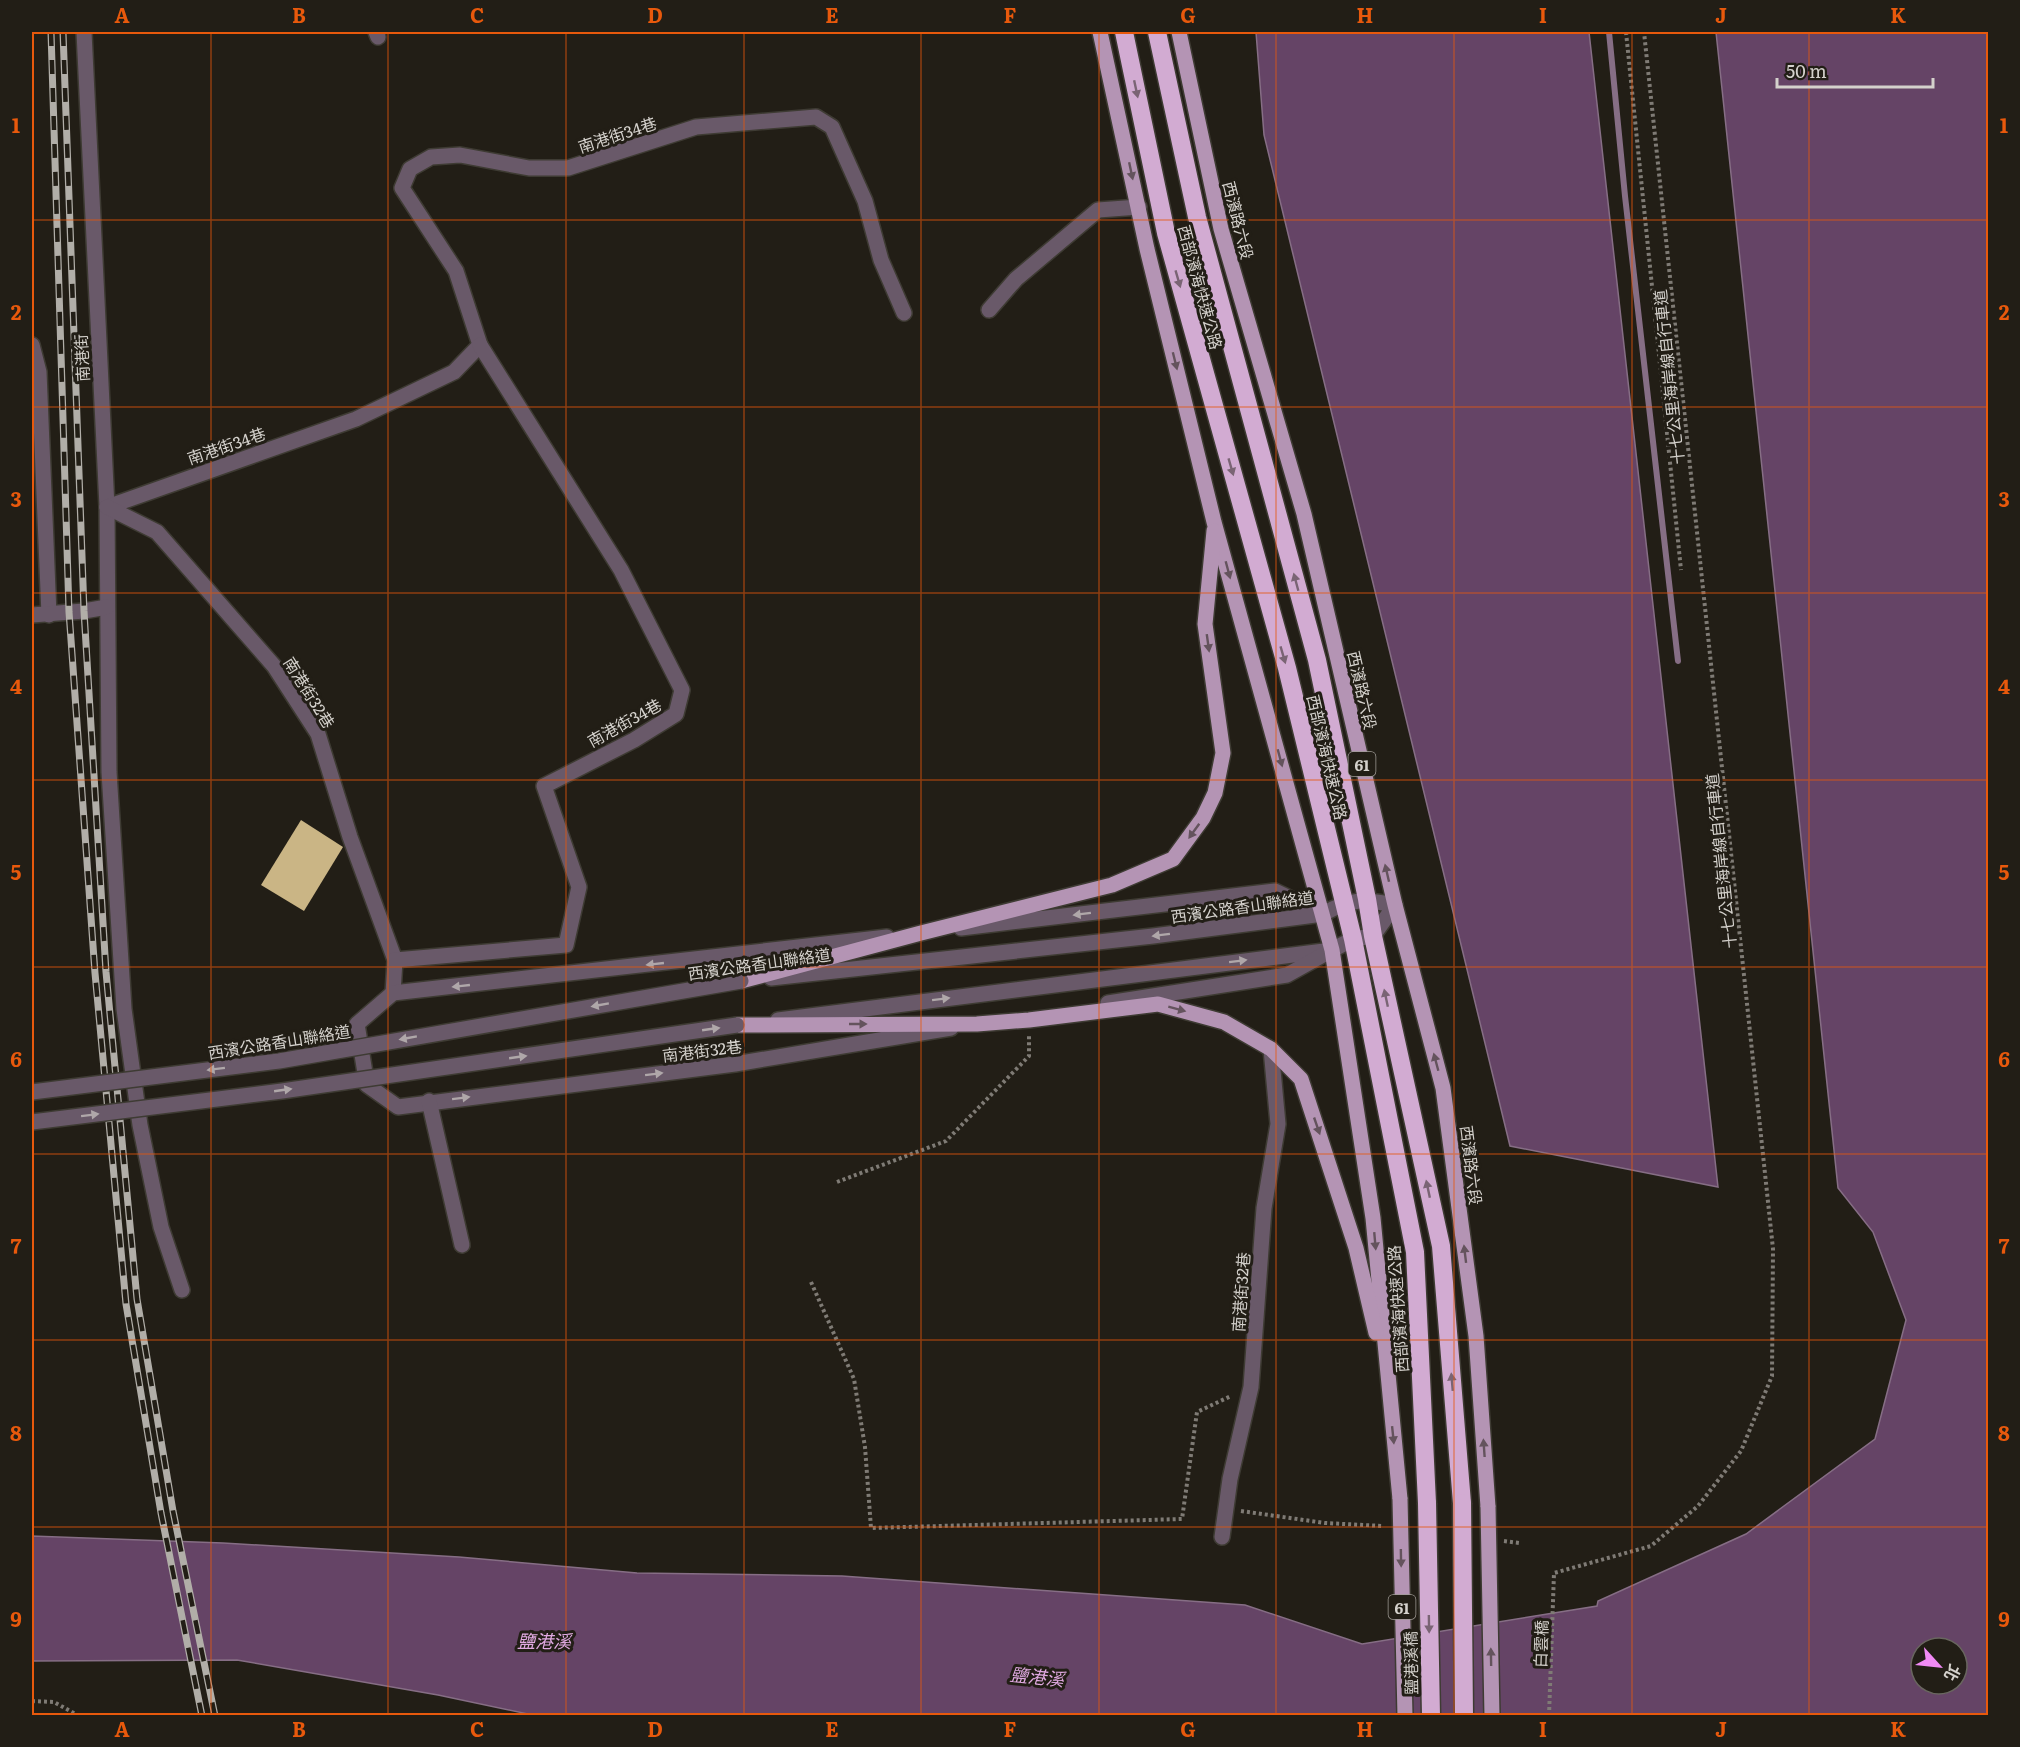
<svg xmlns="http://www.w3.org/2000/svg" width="2020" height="1747" viewBox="0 0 2020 1747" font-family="Literata,'Noto Sans TC',serif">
	<rect width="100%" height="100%" fill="#221e16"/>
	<!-- water -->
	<g fill="#654466" stroke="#866e85" stroke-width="1.5" fill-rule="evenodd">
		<polygon points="1256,32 1589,32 1718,1187 1510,1146 1264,135"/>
		<path d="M1716 32H1988V1715L537 1716 438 1695 237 1660 32 1661V1536L223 1543 459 1557 637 1573 842 1576 1245 1605 1362 1644 1597 1606 1598 1601 1746 1534 1875 1439 1906 1320 1873 1232 1838 1188ZM1921 1648H1957V1684H1921Z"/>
	</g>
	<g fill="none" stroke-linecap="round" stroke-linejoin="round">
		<!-- stream -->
		<polyline stroke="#866e85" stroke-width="6" points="1609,32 1625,196 1678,661"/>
	</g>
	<!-- building -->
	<polygon fill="#cab585" points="301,820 343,847 304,911 261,885"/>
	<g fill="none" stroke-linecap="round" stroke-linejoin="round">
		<!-- minor casing -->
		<g stroke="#3e3b33" stroke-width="18">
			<g id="minor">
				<polyline points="84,32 107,507 109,772 124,1009 140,1125 161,1227 182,1290"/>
				<polyline points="376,32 378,37"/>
				<polyline points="989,310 1016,279 1098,210 1139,207"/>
				<polyline points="32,345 39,372 49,615"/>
				<polyline points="107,507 356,419 454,372 480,345 456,271 402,188 410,169 431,157 460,155 529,168 568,168 696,127 816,117 832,127 865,201 881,260 904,313"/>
				<polyline points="107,507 157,532 274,666 318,734 350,837 395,960 393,993"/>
				<polyline points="32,615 84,611 107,607"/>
				<polyline points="961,928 1275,891 1323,914"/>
				<polyline points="887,937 393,993 357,1024 367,1085 398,1107 735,1064 951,1028"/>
				<polyline points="395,960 566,945 579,887 544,786 634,740 676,714 682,690 621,570 480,345"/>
				<path d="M771 978 1153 936 1323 914C1351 898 1364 899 1395 905L1373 936 1353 939 1332 950 778 1020"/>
				<polyline points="1108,1003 1287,975 1332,950"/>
				<polyline points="429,1101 462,1245"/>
				<polyline points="1222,1537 1230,1479 1251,1387 1264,1208 1278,1124 1271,1049"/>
			</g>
		</g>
		<!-- major casing -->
		<g stroke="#3e3b33" stroke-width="18">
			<g id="major">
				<polyline points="1100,32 1147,249 1214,522 1332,950 1373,1218 1400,1499"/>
				<polyline points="1179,32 1221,229 1304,514 1395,905 1443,1088 1476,1336 1488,1507"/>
				<polyline points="741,981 921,933 1112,885 1173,859 1203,818 1215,793 1223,753 1205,624 1214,531"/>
				<polyline points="737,1025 977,1024 1029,1020 1158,1004 1224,1022 1271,1049 1301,1079 1356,1248 1376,1333"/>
			</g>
		</g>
		<!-- highway casing -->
		<g stroke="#3e3b33" stroke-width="21">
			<g id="highway">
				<polyline points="1124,32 1166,233 1287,668 1353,939 1415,1252 1427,1503"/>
				<polyline points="1157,32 1197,217 1317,660 1367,899 1373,936 1441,1246 1462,1503"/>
			</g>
		</g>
		<!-- path -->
		<g stroke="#7f7b75" stroke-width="4" stroke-dasharray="3 3" stroke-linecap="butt">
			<polyline points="1626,32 1681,570"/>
			<polyline points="837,1182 946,1141 1029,1056 1029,1036"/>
			<polyline points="811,1282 854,1379 865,1447 871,1528 1182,1519 1197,1412 1231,1396"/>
			<polyline points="1241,1511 1325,1523 1383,1526"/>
			<polyline points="1504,1541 1519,1543"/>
			<polyline points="32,1701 54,1702 79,1716"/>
			<polyline points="1549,1716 1554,1573 1651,1546 1698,1506 1741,1451 1772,1376 1773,1249 1644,32"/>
		</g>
		<!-- minor -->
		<use href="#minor" stroke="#695969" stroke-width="15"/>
		<!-- major -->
		<use href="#major" stroke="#b494b4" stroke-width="15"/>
		<!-- highway -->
		<use href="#highway" stroke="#d2abd2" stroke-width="18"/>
		<!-- rail casing -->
		<g stroke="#b1aea8" stroke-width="7">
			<g id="rail">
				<polyline points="51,32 69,612 95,973 126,1304 161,1513 202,1716"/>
				<polyline points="63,32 84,611 106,972 137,1299 173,1511 215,1716"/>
			</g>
		</g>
		<!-- rail -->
		<use href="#rail" stroke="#221e16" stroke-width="4.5" stroke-dasharray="14" stroke-linecap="butt"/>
		<!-- minor-bridge casing -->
		<g stroke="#3e3b33" stroke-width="18" stroke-linecap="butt">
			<g id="minor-bridge">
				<polyline points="32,1092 279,1061 741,981"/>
				<polyline points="32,1122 282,1091 737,1025"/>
			</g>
		</g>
		<!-- major-bridge casing -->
		<g stroke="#3e3b33" stroke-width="18" stroke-linecap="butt">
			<g id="major-bridge">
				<polyline points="1400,1499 1405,1716"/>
				<polyline points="1488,1507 1492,1716"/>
			</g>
		</g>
		<!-- highway-bridge casing -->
		<g stroke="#3e3b33" stroke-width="21" stroke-linecap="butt">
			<g id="highway-bridge">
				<polyline points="1427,1503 1431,1716"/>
				<polyline points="1462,1503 1464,1716"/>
			</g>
		</g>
		<!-- minor-bridge -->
		<use href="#minor-bridge" stroke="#695969" stroke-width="15"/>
		<!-- major-bridge -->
		<use href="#major-bridge" stroke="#b494b4" stroke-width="15"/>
		<!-- highway-bridge -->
		<use href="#highway-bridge" stroke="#d2abd2" stroke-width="18"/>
	</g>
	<!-- one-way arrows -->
	<defs><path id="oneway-solid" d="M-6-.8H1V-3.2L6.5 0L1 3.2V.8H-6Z" transform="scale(1.5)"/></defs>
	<g fill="#7a6474">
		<use href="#oneway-solid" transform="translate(1136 89) rotate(78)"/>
		<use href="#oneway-solid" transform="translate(1178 279) rotate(74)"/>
		<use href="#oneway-solid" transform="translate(1231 467) rotate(74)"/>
		<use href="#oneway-solid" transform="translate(1296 582) rotate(-105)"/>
		<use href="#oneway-solid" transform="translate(1283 655) rotate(74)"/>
		<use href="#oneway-solid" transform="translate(1386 998) rotate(-102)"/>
		<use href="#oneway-solid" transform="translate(1428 1189) rotate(-102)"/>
		<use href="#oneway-solid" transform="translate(1452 1382) rotate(-95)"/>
		<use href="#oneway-solid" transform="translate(1429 1624) rotate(89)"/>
	</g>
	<g fill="#64535d">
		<use href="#oneway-solid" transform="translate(1131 171) rotate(78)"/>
		<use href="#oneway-solid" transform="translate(1175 361) rotate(76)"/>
		<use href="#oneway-solid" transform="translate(1228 570) rotate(75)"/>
		<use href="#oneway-solid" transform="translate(1208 643) rotate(82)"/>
		<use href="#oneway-solid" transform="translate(1280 758) rotate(75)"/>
		<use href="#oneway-solid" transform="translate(1194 831) rotate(126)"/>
		<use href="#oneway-solid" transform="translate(1387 873) rotate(-103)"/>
		<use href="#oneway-solid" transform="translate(1177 1009) rotate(15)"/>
		<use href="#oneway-solid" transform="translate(858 1024)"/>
		<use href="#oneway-solid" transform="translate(1436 1062) rotate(-105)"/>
		<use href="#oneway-solid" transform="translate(1317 1126) rotate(71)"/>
		<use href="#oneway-solid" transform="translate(1375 1241) rotate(85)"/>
		<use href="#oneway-solid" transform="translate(1465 1254) rotate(-97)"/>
		<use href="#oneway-solid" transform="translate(1393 1435) rotate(84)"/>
		<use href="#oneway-solid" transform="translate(1484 1448) rotate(-94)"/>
		<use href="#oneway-solid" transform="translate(1401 1558) rotate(89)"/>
		<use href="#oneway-solid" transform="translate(1491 1657) rotate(-91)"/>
	</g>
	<g fill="#afa7a9">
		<use href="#oneway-solid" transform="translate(1082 914) rotate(173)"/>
		<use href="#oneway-solid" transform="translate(1161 935) rotate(173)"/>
		<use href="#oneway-solid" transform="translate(1238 961) rotate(-7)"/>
		<use href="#oneway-solid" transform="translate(655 964) rotate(174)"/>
		<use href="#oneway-solid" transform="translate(461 986) rotate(174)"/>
		<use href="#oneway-solid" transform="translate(941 999) rotate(-7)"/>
		<use href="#oneway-solid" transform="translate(600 1005) rotate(170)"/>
		<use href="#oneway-solid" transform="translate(711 1029) rotate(-8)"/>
		<use href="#oneway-solid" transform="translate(408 1038) rotate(170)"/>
		<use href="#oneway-solid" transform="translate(518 1057) rotate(-8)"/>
		<use href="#oneway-solid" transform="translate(216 1069) rotate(173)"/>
		<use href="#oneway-solid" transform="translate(654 1074) rotate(-7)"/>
		<use href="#oneway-solid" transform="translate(283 1090) rotate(-8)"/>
		<use href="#oneway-solid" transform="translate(461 1098) rotate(-7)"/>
		<use href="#oneway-solid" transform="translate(90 1115) rotate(-7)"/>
	</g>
	<!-- grid -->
	<path fill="none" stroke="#e8590c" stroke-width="1.5" stroke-opacity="0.55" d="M211 32V1716M388 32V1716M566 32V1716M744 32V1716M921 32V1716M1099 32V1716M1276 32V1716M1454 32V1716M1632 32V1716M1809 32V1716M32 220H1988M32 407H1988M32 593H1988M32 780H1988M32 967H1988M32 1154H1988M32 1340H1988M32 1527H1988"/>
	<g text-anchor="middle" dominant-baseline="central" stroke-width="6" stroke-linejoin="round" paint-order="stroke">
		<!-- shield labels -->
		<g fill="#221e16" stroke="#9f9b95" stroke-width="1.5">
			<rect x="1348.5" y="752" width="27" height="24" rx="4.5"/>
			<rect x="1388.5" y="1595" width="27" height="24" rx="4.5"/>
		</g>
		<g font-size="15" font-weight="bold" fill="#d4d1cc">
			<text x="1362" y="764">61</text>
			<text x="1402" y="1607">61</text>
		</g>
		<!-- street labels -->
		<g font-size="16" fill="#d4d1cc" stroke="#221e16">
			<text transform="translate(617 134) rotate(-18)">南港街34巷</text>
			<text transform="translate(1239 220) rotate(76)">西濱路六段</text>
			<text transform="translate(1201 287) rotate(75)">西部濱海快速公路</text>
			<text transform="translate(81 358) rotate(-93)">南港街</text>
			<text transform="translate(1668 377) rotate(-96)">十七公里海岸線自行車道</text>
			<text transform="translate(226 445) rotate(-19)">南港街34巷</text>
			<text transform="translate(1363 690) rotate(77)">西濱路六段</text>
			<text transform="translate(310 692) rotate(58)">南港街32巷</text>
			<text transform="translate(624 722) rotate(-29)">南港街34巷</text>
			<text transform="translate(1328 757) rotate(77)">西部濱海快速公路</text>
			<text transform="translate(1720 861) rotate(-96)">十七公里海岸線自行車道</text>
			<text transform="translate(1242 906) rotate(-8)">西濱公路香山聯絡道</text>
			<text transform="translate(759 963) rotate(-8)">西濱公路香山聯絡道</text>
			<text transform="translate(279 1041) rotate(-9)">西濱公路香山聯絡道</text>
			<text transform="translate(702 1050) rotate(-7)">南港街32巷</text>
			<text transform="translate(1472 1165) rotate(83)">西濱路六段</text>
			<text transform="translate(1240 1292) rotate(-86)">南港街32巷</text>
			<text transform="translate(1397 1309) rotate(-94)">西部濱海快速公路</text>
			<text transform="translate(1540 1644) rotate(-88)">白雲橋</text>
			<text transform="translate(1410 1663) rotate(-91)">鹽港溪橋</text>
		</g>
		<!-- water labels -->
		<g font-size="18" font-style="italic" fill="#e0a9e1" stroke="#221e16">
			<text x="544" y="1640">鹽港溪</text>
			<text transform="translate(1037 1676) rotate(6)">鹽港溪</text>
		</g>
	</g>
	<!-- border -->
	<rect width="2020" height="1747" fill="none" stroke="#221e16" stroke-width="66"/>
	<!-- north arrow -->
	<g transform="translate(1939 1666) rotate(117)"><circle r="28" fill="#221e16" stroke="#69665f" stroke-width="1.5"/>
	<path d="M0-4.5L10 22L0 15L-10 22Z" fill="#f18af5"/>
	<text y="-9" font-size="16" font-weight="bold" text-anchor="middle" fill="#d4d1cc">北</text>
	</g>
	<!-- scale -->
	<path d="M1777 78v9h156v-9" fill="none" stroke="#d4d1cc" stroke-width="3"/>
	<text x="1786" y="78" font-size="18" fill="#d4d1cc" stroke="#221e16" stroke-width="4.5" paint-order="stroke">50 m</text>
	<rect x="33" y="33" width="1954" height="1681" fill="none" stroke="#e8590c" stroke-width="2"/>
	<g font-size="20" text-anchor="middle" font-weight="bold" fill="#e8590c">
		<text x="122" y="23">A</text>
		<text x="299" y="23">B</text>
		<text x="477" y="23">C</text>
		<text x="655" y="23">D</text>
		<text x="832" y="23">E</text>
		<text x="1010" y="23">F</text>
		<text x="1188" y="23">G</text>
		<text x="1365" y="23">H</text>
		<text x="1543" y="23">I</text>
		<text x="1721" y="23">J</text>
		<text x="1898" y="23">K</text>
		<text x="16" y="133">1</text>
		<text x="2004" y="133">1</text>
		<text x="16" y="320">2</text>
		<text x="2004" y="320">2</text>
		<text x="16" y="507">3</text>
		<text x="2004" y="507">3</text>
		<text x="16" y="694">4</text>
		<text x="2004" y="694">4</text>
		<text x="16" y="880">5</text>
		<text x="2004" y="880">5</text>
		<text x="16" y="1067">6</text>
		<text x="2004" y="1067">6</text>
		<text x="16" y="1254">7</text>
		<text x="2004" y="1254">7</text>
		<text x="16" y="1441">8</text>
		<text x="2004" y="1441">8</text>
		<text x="16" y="1627">9</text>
		<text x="2004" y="1627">9</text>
		<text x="122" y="1737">A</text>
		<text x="299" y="1737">B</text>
		<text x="477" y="1737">C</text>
		<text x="655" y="1737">D</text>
		<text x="832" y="1737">E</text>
		<text x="1010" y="1737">F</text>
		<text x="1188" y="1737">G</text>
		<text x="1365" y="1737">H</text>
		<text x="1543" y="1737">I</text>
		<text x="1721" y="1737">J</text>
		<text x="1898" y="1737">K</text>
	</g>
</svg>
